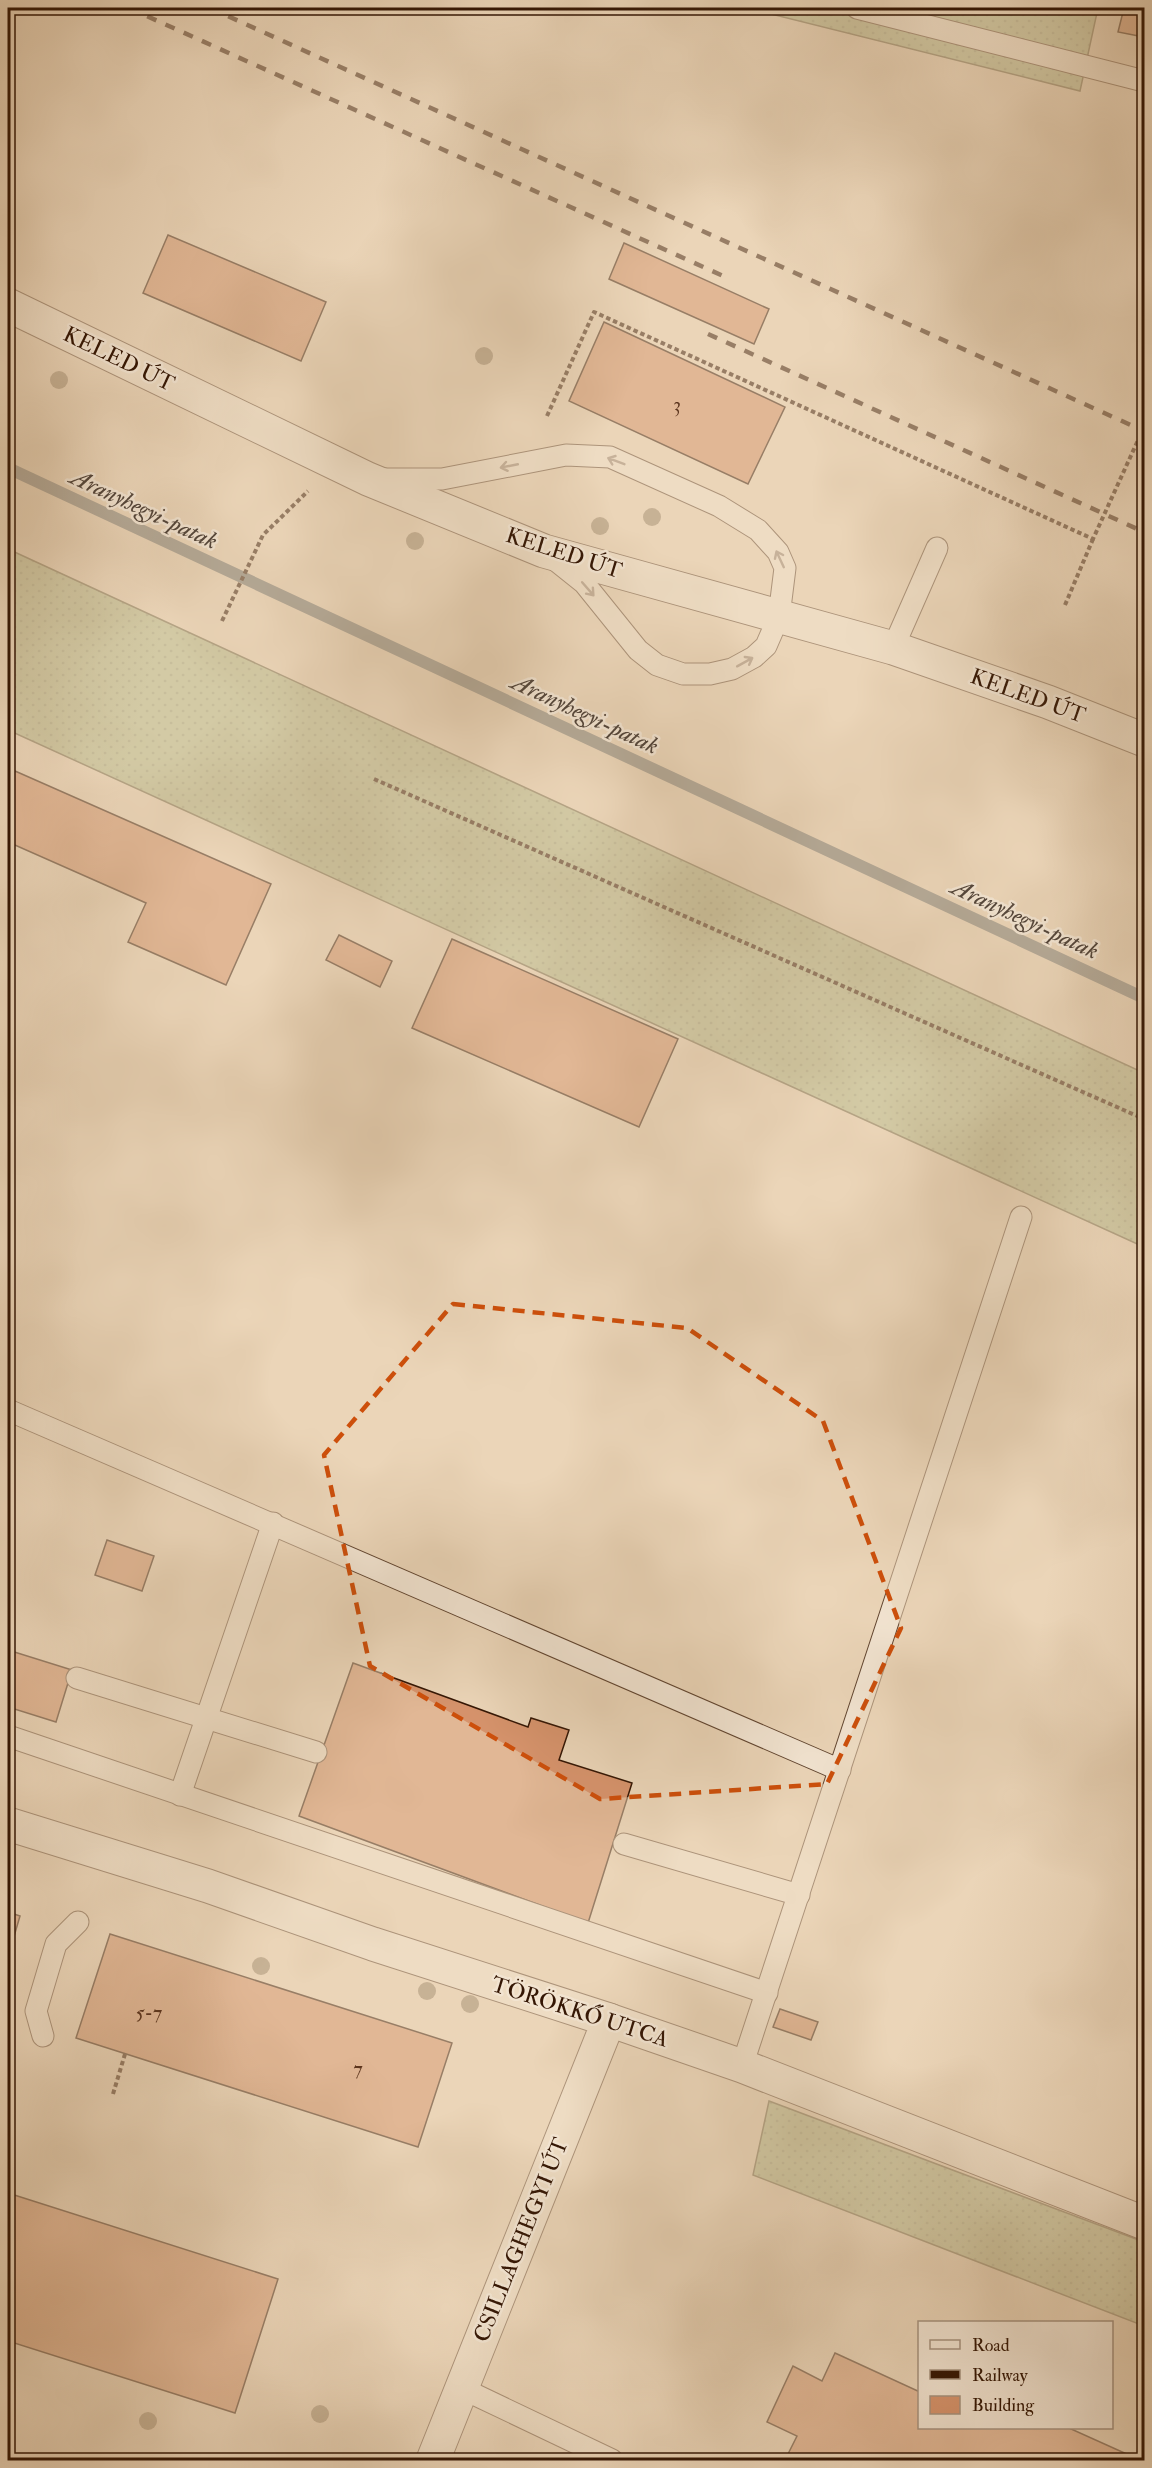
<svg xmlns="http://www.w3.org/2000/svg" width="1152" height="2468" viewBox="0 0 1152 2468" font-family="'IM FELL Double Pica',serif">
	<defs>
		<pattern id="grass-dots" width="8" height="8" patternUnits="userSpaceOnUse" patternTransform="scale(1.5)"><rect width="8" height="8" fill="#b6bd8f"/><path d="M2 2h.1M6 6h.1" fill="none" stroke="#9da27a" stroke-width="1.8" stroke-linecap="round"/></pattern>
	</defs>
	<rect width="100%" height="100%" fill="#ebd5b8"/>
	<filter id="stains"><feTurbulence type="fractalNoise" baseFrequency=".00333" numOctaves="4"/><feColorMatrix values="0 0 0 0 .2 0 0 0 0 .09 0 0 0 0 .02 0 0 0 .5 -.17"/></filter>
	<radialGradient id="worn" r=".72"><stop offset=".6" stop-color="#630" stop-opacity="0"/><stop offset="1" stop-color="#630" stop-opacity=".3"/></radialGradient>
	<!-- grass -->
	<g fill="url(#grass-dots)" stroke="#756a4a" stroke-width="1.5">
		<polygon points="747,8 1098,8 1080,91"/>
		<polygon points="8,549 1144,1073 1144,1247 8,730"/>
		<polygon points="769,2101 1144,2242 1144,2326 753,2175"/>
	</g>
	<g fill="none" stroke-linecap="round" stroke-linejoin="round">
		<!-- stream -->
		<polyline stroke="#747572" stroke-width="12" points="8,468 1144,998"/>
	</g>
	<!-- building -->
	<g fill="#d6936c" stroke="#341604" stroke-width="1.5">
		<polygon points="1124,8 1144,8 1144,37 1118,32"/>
		<polygon points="168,235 326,302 301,361 143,293"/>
		<polygon points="624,243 769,309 754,344 609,279"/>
		<polygon points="604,322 785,407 748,484 569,401"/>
		<polygon points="15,771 271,884 226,985 128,942 146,903 8,842 8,788"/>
		<polygon points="339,935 392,961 380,987 326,960"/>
		<polygon points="452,939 678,1039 639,1127 412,1028"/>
		<polygon points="107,1540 154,1556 142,1591 95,1575"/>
		<polygon points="8,1650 72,1670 56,1722 8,1707"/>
		<polygon points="353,1663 528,1727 531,1718 569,1730 559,1760 632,1783 588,1923 299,1816"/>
		<polygon points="8,1912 20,1916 8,1957"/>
		<polygon points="110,1934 452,2043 418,2147 76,2038"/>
		<polygon points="780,2009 818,2022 811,2040 773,2027"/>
		<polygon points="8,2193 278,2279 235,2413 8,2341"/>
		<polygon points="835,2353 920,2392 920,2428 1069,2428 1140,2460 785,2460 797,2436 767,2422 793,2366 822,2381"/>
	</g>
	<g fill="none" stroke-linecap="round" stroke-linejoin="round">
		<!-- service casing -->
		<g stroke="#624631" stroke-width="23">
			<g id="service">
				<polyline points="857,8 1144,81"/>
				<polyline points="385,479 442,479 566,455 610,457 719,506 758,530 778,552 785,568 779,616 766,646 754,657 732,669 710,674 683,674 657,665 638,650 584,583 554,559"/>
				<polyline points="893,648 937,548"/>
				<polyline points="8,1410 840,1770"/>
				<polyline points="77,1678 316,1752"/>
				<polyline points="8,1736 767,1993"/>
				<polyline points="180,1795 273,1523"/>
				<polyline points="624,1844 799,1895"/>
				<polyline points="43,2036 36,2011 56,1944 78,1922"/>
				<polyline points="742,2066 1021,1217"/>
				<polyline points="461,2388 612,2460"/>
			</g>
		</g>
		<!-- minor casing -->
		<g stroke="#624631" stroke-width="35">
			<polyline id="minor" points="609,2020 742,2066 1144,2223"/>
		</g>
		<!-- tertiary casing -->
		<g stroke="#624631" stroke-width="35">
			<g id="tertiary">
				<polyline points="8,305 368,479 544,551 893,648 1048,702 1144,740"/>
				<polyline points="8,1824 208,1886 373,1944 609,2020 433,2460"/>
			</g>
		</g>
		<!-- path -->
		<g stroke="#341604" stroke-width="4" stroke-dasharray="4.5 3" stroke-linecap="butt">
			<polyline points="547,416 594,312 1093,539 1144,427"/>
			<polyline points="1065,605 1093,539"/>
			<polyline points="222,621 263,535 308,491"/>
			<polyline points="374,779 1144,1119"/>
			<polyline points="113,2094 125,2054"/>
		</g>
		<!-- service -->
		<use href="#service" stroke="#f2e4d1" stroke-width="21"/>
		<!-- minor -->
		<use href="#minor" stroke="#f2e4d1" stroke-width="33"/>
		<!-- tertiary -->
		<use href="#tertiary" stroke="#f2e4d1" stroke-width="33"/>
		<!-- rail -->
		<g stroke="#341604" stroke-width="4.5" stroke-dasharray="10 10" stroke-linecap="butt">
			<polyline points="129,8 730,279"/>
			<polyline points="210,8 1144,431"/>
			<polyline points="708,334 1144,532"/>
		</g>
	</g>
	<!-- trees -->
	<g fill="#9c876c">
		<circle cx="484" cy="356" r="9"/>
		<circle cx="59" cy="380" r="9"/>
		<circle cx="652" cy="517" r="9"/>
		<circle cx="600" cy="526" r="9"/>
		<circle cx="415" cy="541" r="9"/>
		<circle cx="261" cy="1966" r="9"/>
		<circle cx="427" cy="1991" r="9"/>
		<circle cx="470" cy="2004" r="9"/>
		<circle cx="320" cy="2414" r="9"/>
		<circle cx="148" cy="2421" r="9"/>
	</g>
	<!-- one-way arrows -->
	<defs><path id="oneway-shaft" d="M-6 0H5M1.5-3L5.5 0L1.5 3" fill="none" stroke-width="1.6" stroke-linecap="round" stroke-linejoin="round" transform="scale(1.5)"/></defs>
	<g stroke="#9c8775">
		<use href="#oneway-shaft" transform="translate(616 461) rotate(-159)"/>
		<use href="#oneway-shaft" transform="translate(509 466) rotate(169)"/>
		<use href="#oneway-shaft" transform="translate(780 559) rotate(-115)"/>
		<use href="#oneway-shaft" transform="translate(588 589) rotate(49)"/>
		<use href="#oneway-shaft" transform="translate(745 662) rotate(-29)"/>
	</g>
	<!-- marked area -->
	<path d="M0 0H1152V2468H0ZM453 1304 687 1328 823 1421 901 1628 827 1784 600 1799 370 1666 324 1455Z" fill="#ebd5b8" fill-opacity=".55" fill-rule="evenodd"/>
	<path fill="none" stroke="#cd4f0b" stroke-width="4.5" stroke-dasharray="12 8" stroke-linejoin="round" d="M453 1304 687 1328 823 1421 901 1628 827 1784 600 1799 370 1666 324 1455Z"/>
	<g text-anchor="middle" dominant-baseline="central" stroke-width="5" stroke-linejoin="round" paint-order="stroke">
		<!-- number labels -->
		<g font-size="20" fill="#5c351e">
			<text x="677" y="404">3</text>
			<text x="149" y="2012">5-7</text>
			<text x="358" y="2068">7</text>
		</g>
		<!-- street labels -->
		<g font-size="22" fill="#341604" stroke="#f2e4d1">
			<text transform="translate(119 359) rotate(26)">KELED ÚT</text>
			<text transform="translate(564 553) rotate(18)">KELED ÚT</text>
			<text transform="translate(1028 696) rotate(20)">KELED ÚT</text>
			<text transform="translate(580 2012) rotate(18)">TÖRÖKKŐ UTCA</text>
			<text transform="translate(521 2240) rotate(-68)">CSILLAGHEGYI ÚT</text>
		</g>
		<!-- water labels -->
		<g font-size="24" font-style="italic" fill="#54463b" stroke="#f2e4d1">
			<text transform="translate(144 509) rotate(25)">Aranyhegyi-patak</text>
			<text transform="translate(585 714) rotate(25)">Aranyhegyi-patak</text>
			<text transform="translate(1025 919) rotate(25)">Aranyhegyi-patak</text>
		</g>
	</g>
	<!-- margin -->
	<rect width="1152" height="2468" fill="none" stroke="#ebd5b8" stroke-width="30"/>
	<rect x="9" y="9" width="1134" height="2450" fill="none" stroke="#341604" stroke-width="3"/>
	<rect x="15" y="15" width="1122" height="2438" fill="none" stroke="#341604" stroke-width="1.5"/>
	<!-- legend -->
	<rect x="918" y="2321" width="195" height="108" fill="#f2e4d1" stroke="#a6927f" stroke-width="1.5"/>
	<rect x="930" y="2340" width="30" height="9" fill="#f2e4d1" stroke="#a6927f" stroke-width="1.5"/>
	<text x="972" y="2351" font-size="18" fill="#341604">Road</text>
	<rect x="930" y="2370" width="30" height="9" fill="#341604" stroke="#a6927f" stroke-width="1.5"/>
	<text x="972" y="2381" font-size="18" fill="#341604">Railway</text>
	<rect x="930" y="2396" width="30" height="18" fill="#d6936c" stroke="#a6927f" stroke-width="1.5"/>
	<text x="972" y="2411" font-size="18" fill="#341604">Building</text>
	<rect width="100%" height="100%" filter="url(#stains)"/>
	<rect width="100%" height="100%" fill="url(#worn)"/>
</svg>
